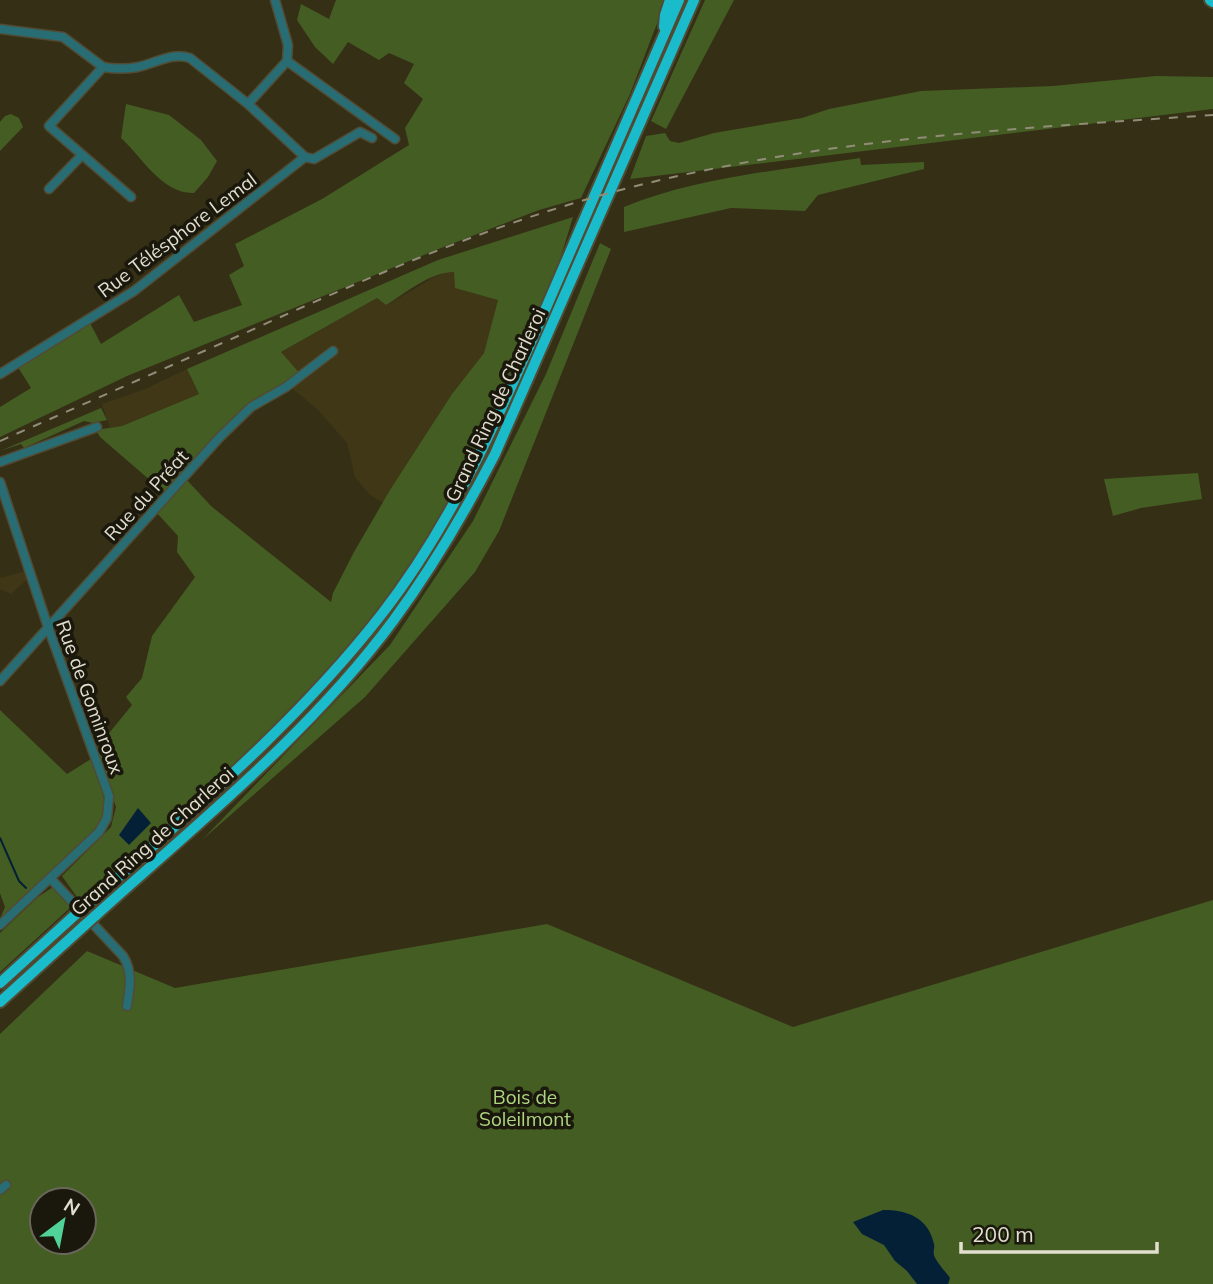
<svg xmlns="http://www.w3.org/2000/svg" width="1213" height="1284" viewBox="0 0 1213 1284" font-family="Mulish,sans-serif">
	<rect width="100%" height="100%" fill="#352f16"/>
	<!-- built -->
	<g fill="#3f3716">
		<polygon points="447,272 454,272 498,300 492,327 484,353 452,394 383,503 369,494 355,477 347,443 319,411 291,387 280,353 377,298 387,305 436,276"/>
		<polygon points="187,369 199,394 122,426 110,428 102,404 145,389"/>
		<polygon points="29,570 31,576 11,594 0,589 0,575 1,578"/>
	</g>
	<!-- green -->
	<g fill="#445d23" fill-rule="evenodd">
		<polygon points="336,0 666,0 630,94 581,198 539,210 441,248 127,376 0,437 0,407 31,388 16,364 90,323 101,344 179,295 194,322 242,305 229,275 244,266 235,244 322,199 409,145 405,128 423,99 404,83 414,64 389,53 379,60 348,42 333,64 315,47 297,20 301,4 329,19"/>
		<polygon points="705,0 734,0 666,129 651,121"/>
		<polygon points="1156,76 1213,77 1213,109 630,179 646,136 665,133 670,141 679,143 714,133 802,118 829,109 921,91 1053,86"/>
		<path d="M126 104 169 115 201 140 217 161 208 177 194 193C162 194 142 157 121 138Z"/>
		<polygon points="11,114 19,118 23,127 0,151 0,122 5,116"/>
		<path d="M860 158 861 165 924 162V169L818 195 805 211 731 208 624 232V207C697 177 782 170 860 158Z"/>
		<path d="M573 217 559 263 461 490 386 602 294 710 83 901 79 900 62 876 111 827 116 807 97 748 132 705 126 697 142 678 152 636 195 577 177 552 178 536 156 512 186 479 211 506 331 602 333 593 354 552 390 490 452 394 484 353 498 300 455 288 454 272C430 272 406 293 386 305L377 298 281 352 302 376 246 410 166 494 100 437 96 430 122 426 199 394 187 369 438 260Z"/>
		<polygon points="600,243 611,249 499,531 475,572 365,697 202,840 390,645 473,521 546,374"/>
		<polygon points="101,408 107,420 93,423 84,421 24,448 21,444 0,451"/>
		<polygon points="1198,473 1202,499 1141,508 1113,516 1104,479"/>
		<path d="M0 710 67 774 91 759C97 775 106 793 104 811 101 838 22 899 0 919L5 907 0 893Z"/>
		<polygon points="56,885 72,906 0,972 0,933 38,897"/>
		<path d="M1213 900V1284H0V1034L87 951 175 988 547 924 793 1027ZM42 1200H84V1242H42Z"/>
	</g>
	<!-- water -->
	<g fill="#042037">
		<polygon points="138,808 151,823 129,845 119,835"/>
		<path d="M883 1210C907 1210 928 1217 934 1244 935 1247 933 1251 934 1255 936 1262 946 1272 950 1278L948 1284H917L907 1271 895 1261 884 1245 862 1234 853 1222Z"/>
	</g>
	<g fill="none" stroke-linecap="round" stroke-linejoin="round">
		<!-- stream -->
		<polyline stroke="#042037" stroke-width="2" points="0,838 19,881 26,888"/>
		<!-- minor casing -->
		<g stroke="#514b34" stroke-width="11">
			<g id="minor">
				<polyline points="275,0 288,45 287,61"/>
				<path d="M0 29 63 37 103 67C114 69 127 69 138 67 156 63 172 52 190 58L248 104 305 157"/>
				<polyline points="103,67 49,126 131,197"/>
				<polyline points="248,104 287,61 395,139"/>
				<polyline points="49,189 82,155"/>
				<polyline points="0,374 134,291 305,157 314,159 360,132 372,138"/>
				<polyline points="0,462 97,427"/>
				<polyline points="0,482 48,627 109,796 107,818 99,832 0,925"/>
				<polyline points="0,681 219,438 251,407 286,387 333,351"/>
				<path d="M51 879 123 956C133 972 130 988 127 1006"/>
				<polyline points="0,1190 6,1185"/>
			</g>
		</g>
		<!-- highway casing -->
		<g stroke="#514b34" stroke-width="14">
			<g id="highway">
				<polyline points="1210,0 1213,2"/>
				<polyline points="664,27 665,15 670,0"/>
				<path d="M86 906C188 814 296 724 381 615 456 519 504 405 552 294 594 196 636 98 679 0"/>
				<path d="M95 916C198 823 310 733 393 621 432 568 465 512 495 454L694 0"/>
				<polyline points="0,983 76,914"/>
				<polyline points="0,1002 85,925"/>
			</g>
		</g>
		<!-- minor -->
		<use href="#minor" stroke="#296d74" stroke-width="8"/>
		<!-- highway -->
		<use href="#highway" stroke="#1abccb" stroke-width="10"/>
		<!-- rail -->
		<path stroke="#918d79" stroke-width="2" stroke-dasharray="9 9" stroke-linecap="butt" d="M0 441C82 405 163 369 245 333 375 274 505 218 644 184 831 138 1022 128 1213 115"/>
		<!-- highway-bridge casing -->
		<g stroke="#514b34" stroke-width="14" stroke-linecap="butt">
			<g id="highway-bridge">
				<polyline points="76,914 86,906"/>
				<polyline points="85,925 95,916"/>
			</g>
		</g>
		<!-- highway-bridge -->
		<use href="#highway-bridge" stroke="#1abccb" stroke-width="10"/>
	</g>
	<g text-anchor="middle" dominant-baseline="central" stroke-width="7" stroke-linejoin="round" paint-order="stroke">
		<!-- street labels -->
		<g font-size="19" fill="#e2dfd0" stroke="#1a170c">
			<text transform="translate(177 235) rotate(-37)">Rue Télésphore Lemal</text>
			<text transform="translate(495 405) rotate(-65)">Grand Ring de Charleroi</text>
			<text transform="translate(146 495) rotate(-48)">Rue du Préat</text>
			<text transform="translate(90 697) rotate(70)">Rue de Gominroux</text>
			<text transform="translate(152 841) rotate(-42)">Grand Ring de Charleroi</text>
		</g>
		<!-- park labels -->
		<g font-size="19" fill="#aed680" stroke="#1a170c">
			<text x="525" y="1097">Bois de<tspan x="525" dy="22">Soleilmont</tspan></text>
		</g>
	</g>
	<!-- north arrow -->
	<g transform="translate(63 1221) rotate(32)"><circle r="33" fill="#1a170c" stroke="#6a675a" stroke-width="2"/>
	<path d="M0-5L12 26L0 18L-12 26Z" fill="#51d397"/>
	<text y="-10" font-size="19" font-weight="bold" text-anchor="middle" fill="#e2dfd0">N</text>
	</g>
	<!-- scale -->
	<path d="M961 1242v10h196v-10" fill="none" stroke="#e2dfd0" stroke-width="3.5"/>
	<text x="972" y="1242" font-size="21" fill="#e2dfd0" stroke="#1a170c" stroke-width="5" paint-order="stroke">200 m</text>
</svg>
